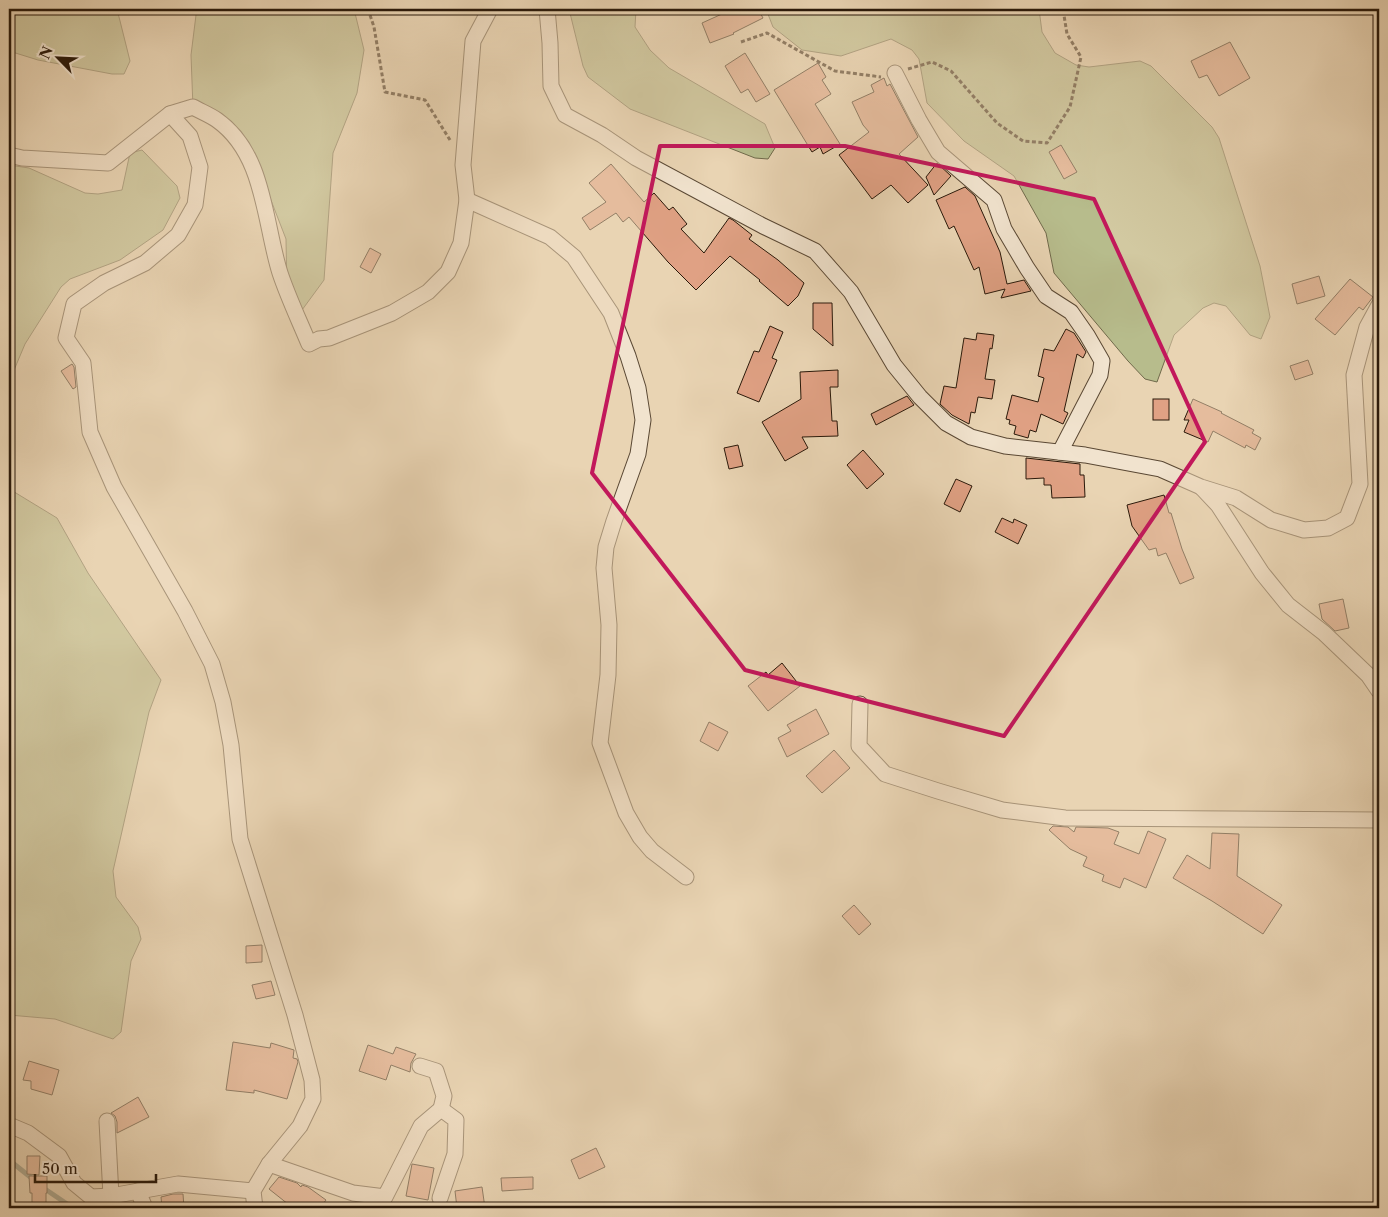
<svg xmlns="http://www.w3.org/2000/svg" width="1388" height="1217" viewBox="0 0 1388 1217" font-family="'Libre Caslon Text',serif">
	<rect width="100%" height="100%" fill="#e9d4b3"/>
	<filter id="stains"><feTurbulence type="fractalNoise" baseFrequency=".004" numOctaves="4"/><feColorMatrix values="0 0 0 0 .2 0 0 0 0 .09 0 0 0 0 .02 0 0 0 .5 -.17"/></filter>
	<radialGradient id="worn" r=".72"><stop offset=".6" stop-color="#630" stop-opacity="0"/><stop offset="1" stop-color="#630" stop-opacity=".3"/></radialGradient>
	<!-- green -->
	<g fill="#b7bc8c" stroke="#706a4b">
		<polygon points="9,9 117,9 130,61 124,74 112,74 38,60 9,51"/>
		<polygon points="194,9 354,9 364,50 357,93 333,153 324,280 302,310 291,305 287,292 286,239 262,177 222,128 193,108 191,55 196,15"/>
		<polygon points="569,9 636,9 635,27 650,50 669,68 765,124 775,148 768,159 755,158 630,109 588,77 583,66"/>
		<polygon points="766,9 1039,9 1042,32 1055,53 1076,65 1089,67 1140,61 1151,66 1212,127 1219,138 1260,266 1270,317 1261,339 1250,335 1226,306 1214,303 1203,308 1174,335 1157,382 1145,379 1128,361 1054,273 1046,233 1014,176 964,141 927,103 919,59 912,50 891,39 841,56 802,50 773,27"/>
		<polygon points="142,150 177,186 180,198 163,230 120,260 70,279 61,287 25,344 9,382 9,165 29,168 85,193 98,194 122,190 130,153"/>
		<polygon points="9,483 11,490 57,518 88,573 161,680 149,712 113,871 116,897 138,927 141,939 131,961 121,1032 113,1039 55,1019 9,1015"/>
	</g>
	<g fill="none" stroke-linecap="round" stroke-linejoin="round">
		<!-- stream -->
		<g stroke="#6c7869" stroke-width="5">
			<polyline points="9,1160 34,1180"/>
			<polyline points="42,1187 73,1208"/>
		</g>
	</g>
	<!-- building -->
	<g fill="#e0a184" stroke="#2a190a">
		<polygon points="733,9 758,9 763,18 733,33 734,34 710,43 702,23"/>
		<polygon points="1230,42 1250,78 1219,96 1207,75 1199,78 1191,61"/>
		<polygon points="745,53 770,94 756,102 748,89 741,93 725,66"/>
		<polygon points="818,63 826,77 822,80 831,94 815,104 840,144 823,154 820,147 812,152 774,90"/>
		<polygon points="884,78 887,86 890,84 918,137 899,154 928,185 908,203 891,185 872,199 839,155 869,132 863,125 852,102 874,92 871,85"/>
		<polygon points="1061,145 1077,172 1064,179 1049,152"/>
		<polygon points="937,163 951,176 934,195 926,177"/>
		<polygon points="611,164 644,202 654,193 669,210 673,207 687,224 681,229 704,253 729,218 733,220 752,235 749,239 778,260 804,283 798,296 788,306 759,281 760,280 730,256 696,290 668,262 629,217 623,222 616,213 590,230 582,218 606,202 589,183"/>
		<polygon points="965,187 975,196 1000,252 1007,284 1024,280 1031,291 1001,298 1005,289 985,294 979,267 974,270 954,226 949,229 936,200"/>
		<polygon points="370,248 381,254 371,273 360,267"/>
		<polygon points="1319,276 1325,296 1297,304 1292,284"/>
		<polygon points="1350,279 1373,297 1363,310 1359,307 1335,335 1315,319"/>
		<polygon points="813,303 832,303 833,346 813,329"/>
		<polygon points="770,326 783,332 772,358 777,360 759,402 737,393 754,351 759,352"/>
		<polygon points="1066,329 1074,333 1086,352 1083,358 1077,354 1064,411 1068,413 1063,424 1041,414 1036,432 1030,430 1028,438 1014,434 1016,426 1009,424 1010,420 1006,419 1012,395 1038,402 1044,378 1038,376 1044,349 1054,351"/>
		<polygon points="977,333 994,335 992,349 990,348 985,379 995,380 992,399 978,397 975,413 971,412 969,424 952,415 940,404 944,386 956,388 964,338 976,340"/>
		<polygon points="1308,360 1313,374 1295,380 1290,366"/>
		<polygon points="72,364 74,367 76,387 73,389 61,371"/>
		<polygon points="838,370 838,387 830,387 832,421 837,421 838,436 802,437 808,448 785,461 762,422 801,399 800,372"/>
		<polygon points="907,396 914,405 876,425 871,414"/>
		<rect x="1153" y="399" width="16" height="21"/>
		<polygon points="1193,399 1222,412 1221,413 1254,430 1252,433 1261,438 1255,450 1246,445 1245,448 1213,431 1208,442 1184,432 1189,420 1184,420"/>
		<polygon points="738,445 743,466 729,469 724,448"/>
		<polygon points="863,450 884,474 867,489 847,465"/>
		<polygon points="1026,458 1080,464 1080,475 1084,475 1085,497 1052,498 1051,485 1044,485 1044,478 1026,479"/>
		<polygon points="956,479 972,486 960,512 944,504"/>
		<polygon points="1164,495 1169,513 1171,513 1182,549 1194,578 1180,584 1166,553 1158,556 1156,548 1149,550 1132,526 1127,505"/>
		<polygon points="1002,518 1013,523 1014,519 1027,525 1018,544 995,532"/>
		<polygon points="1343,599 1349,628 1335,631 1322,619 1319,604"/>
		<polygon points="782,663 800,686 768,711 748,686 766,672 768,675"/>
		<polygon points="816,709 829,734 787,757 778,738 791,731 787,725"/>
		<polygon points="709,722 728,732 718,751 700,741"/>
		<polygon points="834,750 850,768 822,793 806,776"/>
		<polygon points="1053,826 1068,827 1074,832 1076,827 1108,828 1119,832 1114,844 1139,854 1148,831 1166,839 1146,888 1124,878 1120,888 1102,881 1104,875 1083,866 1087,857 1070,849 1049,830"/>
		<polygon points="1212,833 1239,834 1237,876 1282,905 1263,934 1212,901 1173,878 1187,855 1210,869"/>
		<polygon points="854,905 871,924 859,935 842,916"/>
		<polygon points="262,945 262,962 246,963 246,946"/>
		<polygon points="271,981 275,995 256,999 252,985"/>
		<polygon points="233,1042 270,1048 271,1043 294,1050 293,1058 297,1059 298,1062 287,1099 254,1090 254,1093 226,1090"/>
		<polygon points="368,1045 393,1054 396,1047 416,1054 411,1063 410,1072 391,1065 386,1080 359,1071"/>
		<polygon points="29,1061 59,1070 52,1095 31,1089 31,1081 23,1080"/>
		<polygon points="138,1097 149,1117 117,1133 117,1122 115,1116 111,1113"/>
		<polygon points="596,1148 605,1167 579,1179 571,1160"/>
		<polygon points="27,1156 40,1156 39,1175 27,1174"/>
		<polygon points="412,1164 434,1168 428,1200 406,1196"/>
		<polygon points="29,1176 47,1176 47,1193 46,1193 46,1204 32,1204 32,1193 30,1193"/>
		<polygon points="279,1177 297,1183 301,1187 302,1185 308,1187 326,1200 320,1208 293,1208 269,1189"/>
		<polygon points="533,1177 533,1189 502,1191 501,1178"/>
		<polygon points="482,1187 485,1208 457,1208 455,1191"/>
		<polygon points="173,1194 183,1194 184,1208 162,1208 161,1197"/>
	</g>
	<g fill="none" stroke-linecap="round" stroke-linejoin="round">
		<!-- minor casing -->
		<g stroke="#5a4834" stroke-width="17">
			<g id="minor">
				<polyline points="547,9 550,43 551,86 565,115 602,135 636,158 763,226 815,251 851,292 894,365 920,397 946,423 971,437 1005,446 1085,455 1160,469 1201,487 1236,498 1271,520 1304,530 1328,528 1347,518 1360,484 1354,375 1367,327 1379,305"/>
				<polyline points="895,73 919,120 938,152 994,200 1004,229 1027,268 1046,296 1071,312 1087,335 1102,361 1100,375 1060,452"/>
				<polyline points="170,114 190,136 200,167 195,205 178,235 145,263 104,283 74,304 66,338 83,363 90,432 114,487 185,611 212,664 223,702 231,745 240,839 295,1015 312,1080 313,1099 300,1126 269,1164 253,1191 255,1208"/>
				<path d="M9 155 22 158 108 163 170 114 193 107C200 111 210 115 217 120 265 154 264 222 280 273 288 297 299 320 309 344L319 339 329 338 392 313 428 292 448 272 461 243 467 200 463 165 473 41 490 9"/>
				<polyline points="467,200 550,237 574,257 611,313 628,356 638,388 643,420 638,454 614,521 606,547 604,568 609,625 608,675 600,743 626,813 640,837 652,851 686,877"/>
				<polyline points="1202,488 1218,505 1262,573 1288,605 1324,633 1368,675 1379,691"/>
				<polyline points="860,704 859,746 885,774 938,791 1002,810 1065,818 1379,820"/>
				<polyline points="420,1066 436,1071 444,1096 441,1109"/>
				<polyline points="107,1121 111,1196"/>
				<polyline points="9,1125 28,1133 59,1156 74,1183 91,1197 111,1196 178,1184 253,1191"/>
				<polyline points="269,1164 353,1193 385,1197 421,1126 441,1109 456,1120 455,1154 440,1198"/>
				<polyline points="138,1191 145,1208"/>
			</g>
		</g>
		<!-- path -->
		<g stroke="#2a190a" stroke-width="3" stroke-dasharray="4 2.5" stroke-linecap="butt">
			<polyline points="368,9 374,27 385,92 425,100 450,140"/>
			<polyline points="1200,9 1208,11 1224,9"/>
			<polyline points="1341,9 1379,14"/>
			<polyline points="741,42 767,33 835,71 881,77"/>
			<polyline points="908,69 932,62 951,71 997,123 1023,141 1047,143 1070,107 1081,57 1067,34 1063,9"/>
		</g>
		<!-- minor -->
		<use href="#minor" stroke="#f1e3ce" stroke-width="15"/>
	</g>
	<!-- marked area -->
	<path d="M0 0H1388V1217H0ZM660 146H845L1094 199 1205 442 1004 736 745 670 592 473Z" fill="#e9d4b3" fill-opacity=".55" fill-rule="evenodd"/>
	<path fill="none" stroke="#c2185b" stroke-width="4" stroke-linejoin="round" d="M660 146H845L1094 199 1205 442 1004 736 745 670 592 473Z"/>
	<!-- margin -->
	<rect width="1388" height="1217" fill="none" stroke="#e9d4b3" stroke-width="30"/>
	<rect x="10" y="10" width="1368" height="1197" fill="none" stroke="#2a190a" stroke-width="2.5"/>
	<rect x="15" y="15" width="1358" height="1187" fill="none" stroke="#2a190a"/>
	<!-- north arrow -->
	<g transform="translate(58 58) rotate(294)" stroke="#f1e3ce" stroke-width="4" paint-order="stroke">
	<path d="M0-4L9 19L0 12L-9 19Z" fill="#2a190a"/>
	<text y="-8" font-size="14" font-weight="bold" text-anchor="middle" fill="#2a190a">N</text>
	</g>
	<!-- scale -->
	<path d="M35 1174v8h121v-8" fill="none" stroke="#2a190a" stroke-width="2.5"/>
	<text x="42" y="1174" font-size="15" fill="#2a190a" stroke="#f1e3ce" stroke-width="4" paint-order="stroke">50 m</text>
	<rect width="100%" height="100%" filter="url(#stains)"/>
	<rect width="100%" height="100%" fill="url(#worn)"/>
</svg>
